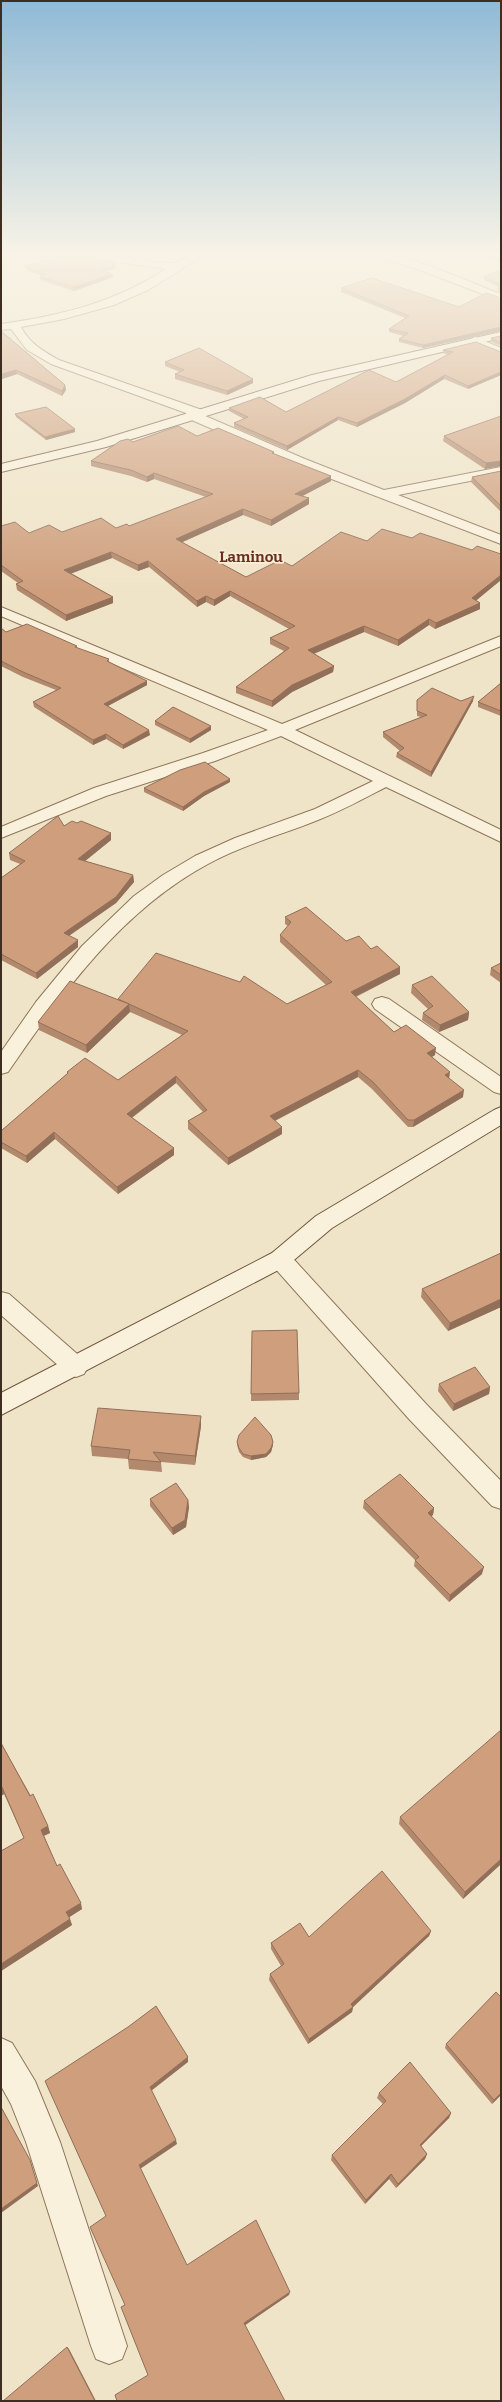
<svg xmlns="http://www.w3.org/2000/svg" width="502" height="2402" viewBox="0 0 502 2402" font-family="Bitter,serif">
	<rect width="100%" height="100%" fill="#f0e4c8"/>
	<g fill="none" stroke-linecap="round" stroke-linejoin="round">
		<!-- street casing -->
		<g stroke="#8d765c" stroke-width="2">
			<g id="street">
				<path d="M87 255C116 251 144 264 173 263 183 263 188 253 204 255L148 290 114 305 64 319 21 327C30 344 43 351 59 360L202 410 204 413 203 415 305 459 384 490 501 467V475L398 495 501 535V544L295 465 187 418 186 413 51 364 27 350 11 329 1 330V324C63 315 113 303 166 269L92 258Z"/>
				<path d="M372 255C405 251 468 282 501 294V301L417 269Z"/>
				<polygon points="475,337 501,348 501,355 471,342 469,340"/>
				<path d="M1 607 282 724 501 636V646L295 730 501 830V842L386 787C363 799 341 811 318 820 281 835 242 845 208 864 121 911 63 992 8 1072L1 1074V1052L36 1002 82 946 134 896 163 875 195 856 235 838 315 809 373 781 281 736 215 761 106 796 1 838V827L94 788 203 753 268 730 1 616Z"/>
				<polygon points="382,997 389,999 501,1077 501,1094 494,1092 375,1009 372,1004 375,999"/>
				<polygon points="280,1250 288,1253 427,1405 501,1481 501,1509 492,1506 409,1419 272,1265 269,1259 272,1253"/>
				<polygon points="1,1292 9,1294 84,1360 88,1367 84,1374 76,1377 68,1374 1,1315"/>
				<polygon points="1,2038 12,2043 35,2081 60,2142 127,2346 122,2359 109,2364 96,2359 91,2346 26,2142 11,2104 1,2086"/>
			</g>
		</g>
		<!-- secondary casing -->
		<g stroke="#6f573f" stroke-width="2">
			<g id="secondary">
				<polygon points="501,332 501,338 319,381 106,447 1,472 1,464 97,441 312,375"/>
				<polygon points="501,1107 501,1125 332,1228 288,1265 1,1415 1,1393 272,1253 316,1216 494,1110"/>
			</g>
		</g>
		<!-- street -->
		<use href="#street" fill="#faf1dc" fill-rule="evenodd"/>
		<!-- secondary -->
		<use href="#secondary" fill="#faf1dc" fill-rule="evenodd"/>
	</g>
	<!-- wall -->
	<g fill="#b2896c">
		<polygon points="477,255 501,255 501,262"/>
		<polygon points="91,256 116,268 106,271 113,277 74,291 40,280 40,277 42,276 26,270 25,266"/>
		<polygon points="501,270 501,293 497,291 498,288 499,287 484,280 484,277"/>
		<polygon points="341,288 459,307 501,298 501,332 501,331 423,348 399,342 399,339 404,336 389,332 389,329 405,318 341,292"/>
		<polygon points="1,331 65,385 66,390 62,396 17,374 2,379 1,378"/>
		<polygon points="501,336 501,346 491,342 491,338"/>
		<polygon points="443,350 501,352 501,375 468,389 444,379 405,403 357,427 338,420 287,450 234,427 234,423 244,419 229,411 229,408 286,412 396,382 448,355 443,353"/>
		<polygon points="165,362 253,383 227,395 175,379 175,374 180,372 165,366"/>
		<polygon points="15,414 75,432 46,440 16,417"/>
		<polygon points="501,416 501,466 485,469 443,441 444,436"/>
		<polygon points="197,436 274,452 274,454 331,481 302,496 309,498 309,504 271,526 243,515 182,542 246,577 292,566 367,541 412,538 472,550 501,554 501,580 476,600 480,603 480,609 435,629 429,625 398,646 364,632 314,654 334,666 333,672 292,692 272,707 236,693 236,687 284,651 270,644 270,638 289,629 230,596 214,606 206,602 197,607 149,567 138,571 112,558 71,573 113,597 113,603 66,621 17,590 16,584 18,583 1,571 1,526 29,533 62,532 116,528 129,526 206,497 154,479 147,482 131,476 91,466 91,461 133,442"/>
		<polygon points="501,471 501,512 471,482 472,477"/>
		<polygon points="1,628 6,632 77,648 109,659 109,662 147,685 108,706 150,735 123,749 106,739 93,745 34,707 33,702 56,690 23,677 1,666"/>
		<polygon points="501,683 501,716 478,707 478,702"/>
		<polygon points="417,700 473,701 431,777 396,757 397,753 400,751 383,737 383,732 421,717 417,716"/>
		<polygon points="155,721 211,730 190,743 155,725"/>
		<polygon points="230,782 204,796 183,811 144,792 144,788"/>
		<polygon points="64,826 111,840 85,861 133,875 134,882 116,903 69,936 78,947 37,979 1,960 1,878 20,864 10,860 9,853"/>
		<polygon points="285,917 346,941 371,949 400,967 400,974 356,997 394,1032 435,1055 432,1057 449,1078 463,1097 413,1127 408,1127 372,1089 358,1077 275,1121 282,1127 282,1134 228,1165 188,1129 188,1121 203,1112 176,1083 132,1118 174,1155 118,1194 55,1139 27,1163 1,1148 1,1131 67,1074 67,1072 118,1080 182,1035 130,1012 87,1053 39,1030 38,1022 118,1000 287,1004 326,985 280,942 280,935 288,926 285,924"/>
		<polygon points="501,963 501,983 490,975 491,968"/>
		<polygon points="412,985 469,1012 468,1020 439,1032 422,1020 423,1013 428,1009 411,993"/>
		<polygon points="501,1253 501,1307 448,1331 421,1297 422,1289"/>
		<polygon points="252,1331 299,1393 299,1400 251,1401"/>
		<polygon points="439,1384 490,1387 489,1394 453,1411 438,1391"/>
		<polygon points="201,1426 195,1465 161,1462 162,1472 129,1469 128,1459 92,1456 91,1446"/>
		<polygon points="237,1442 273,1445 271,1452 266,1457 251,1460 243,1457 239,1452 237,1445"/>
		<polygon points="150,1499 188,1500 189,1507 186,1527 173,1535 150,1506"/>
		<polygon points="364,1501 434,1508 433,1515 431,1516 482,1574 449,1602 414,1566 415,1560 363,1508"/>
		<polygon points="1,1743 48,1826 50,1833 44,1836 57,1866 82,1909 69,1917 72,1925 1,1971 1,1851 24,1838 4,1794 1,1796"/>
		<polygon points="400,1817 501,1864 463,1899 399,1824"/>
		<polygon points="431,1931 429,1936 353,2007 352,2012 308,2044 269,1980 270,1974 281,1966 271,1949 271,1943 309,1937"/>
		<polygon points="446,2044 501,2095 492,2104 445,2048"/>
		<polygon points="379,2093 451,2113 449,2118 421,2146 427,2154 425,2159 396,2188 389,2179 365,2204 331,2160 332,2155 383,2104 377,2098"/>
	</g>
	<!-- shaded-wall -->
	<g fill="#916f58">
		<polygon points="115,264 116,268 101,273 101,269"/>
		<polygon points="112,274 113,277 74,291 74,287"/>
		<polygon points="501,327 501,331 423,348 423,345"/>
		<polygon points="16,370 17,374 2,379 2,374"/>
		<polygon points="501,372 501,375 468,389 468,386"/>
		<polygon points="445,375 444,379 405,403 357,427 357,423"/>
		<polygon points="253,379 253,383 227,395 227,391"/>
		<polygon points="65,385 66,390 62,396 62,391"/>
		<polygon points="338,417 338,420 287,450 287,446"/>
		<polygon points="75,429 75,432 46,440 45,437"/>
		<polygon points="501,461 501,466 485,469 486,463"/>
		<polygon points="154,473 154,479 147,482 147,477"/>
		<polygon points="331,476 331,481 295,500 295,494"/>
		<polygon points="309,498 309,504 271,526 271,520"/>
		<polygon points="243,509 243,515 176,545 176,539"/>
		<polygon points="111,552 112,558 65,576 64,570"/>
		<polygon points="148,561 149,567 138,571 138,565"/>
		<polygon points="501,575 501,580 472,604 472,598"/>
		<polygon points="230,591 230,596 214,606 214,600"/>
		<polygon points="206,596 206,602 197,607 197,601"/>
		<polygon points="113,597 113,603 66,621 66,615"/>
		<polygon points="480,603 480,609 435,629 436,623"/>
		<polygon points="429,619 429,625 398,646 398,640"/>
		<polygon points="364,626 364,632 308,656 308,650"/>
		<polygon points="334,666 333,672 292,692 272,707 272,701 292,685"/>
		<polygon points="147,681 147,685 104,708 104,704"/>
		<polygon points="474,696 473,701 431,777 431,772"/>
		<polygon points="211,726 211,730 190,743 190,739"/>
		<polygon points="149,730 150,735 123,749 123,745"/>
		<polygon points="106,734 106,739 93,745 93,740"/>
		<polygon points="230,779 230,782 204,796 183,811 183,807 204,792"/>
		<polygon points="111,833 111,840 79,866 78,859"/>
		<polygon points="133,875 134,882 116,903 64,939 64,933"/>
		<polygon points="78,940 78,947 37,979 36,973"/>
		<polygon points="400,967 400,974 350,999 351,992"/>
		<polygon points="129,1004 130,1012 87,1053 86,1045"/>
		<polygon points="469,1012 468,1020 439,1032 440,1025"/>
		<polygon points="436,1048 435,1055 426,1060 427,1053"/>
		<polygon points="358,1070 358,1077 270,1123 270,1116"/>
		<polygon points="450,1072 449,1079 445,1075"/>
		<polygon points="176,1076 176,1083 127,1121 127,1114"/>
		<polygon points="464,1090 463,1097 413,1127 414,1120"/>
		<polygon points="282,1127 282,1134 228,1165 228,1158"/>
		<polygon points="54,1132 55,1139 27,1163 26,1156"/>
		<polygon points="174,1148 174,1155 118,1194 117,1187"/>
		<polygon points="501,1299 501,1307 448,1331 450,1323"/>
		<polygon points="490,1387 489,1394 453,1411 454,1404"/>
		<polygon points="201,1416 201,1426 195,1465 195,1456"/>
		<polygon points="273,1442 273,1445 271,1452 266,1457 251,1460 251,1456"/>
		<polygon points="188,1500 189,1507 186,1527 173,1535 172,1528"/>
		<polygon points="434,1508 433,1515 427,1519 428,1513"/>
		<polygon points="484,1567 482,1574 449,1602 450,1595"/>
		<polygon points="2,1787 4,1794 1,1796 1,1788"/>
		<polygon points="48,1826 50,1833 43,1836 41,1830"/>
		<polygon points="501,1859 501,1864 463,1899 465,1892"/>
		<polygon points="81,1903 82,1909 68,1918 66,1912"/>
		<polygon points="70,1919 72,1925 1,1971 1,1964"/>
		<polygon points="431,1931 429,1936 353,2007 352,2012 308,2044 309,2039 351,2004"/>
		<polygon points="188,2057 188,2062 151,2091 150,2087"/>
		<polygon points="501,2093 501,2095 492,2104 494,2100"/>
		<polygon points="1,2107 31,2164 38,2186 1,2213"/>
		<polygon points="451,2113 449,2118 418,2149 420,2145"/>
		<polygon points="176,2140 177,2144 140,2169 139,2165"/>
		<polygon points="427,2154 425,2159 396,2188 398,2184"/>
		<polygon points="391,2174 389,2179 365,2204 366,2200"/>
		<polygon points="290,2292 289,2295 244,2326 244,2323"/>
		<polygon points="67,2347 69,2349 96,2401 95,2401"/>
	</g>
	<!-- building -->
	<g fill="#cf9f7d" stroke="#916f58">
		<polygon points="67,255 90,255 91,256 115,264 101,269 112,274 74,287 40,277 46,274 25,266"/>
		<polygon points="488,255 501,255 501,259"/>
		<polygon points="501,270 501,285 484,277"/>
		<polygon points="372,278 459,307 486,293 501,298 501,327 423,345 399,339 408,333 389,329 409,316 341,288"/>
		<polygon points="1,331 65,385 62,391 16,370 2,374 1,374"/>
		<polygon points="501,336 501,343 491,338"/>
		<polygon points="476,342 501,352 501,372 468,386 445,375 405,399 357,423 338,417 287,446 234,423 248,417 229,408 260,397 286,412 369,370 396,382 453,352 443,350"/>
		<polygon points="199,348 253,379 227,391 175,374 184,370 165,362"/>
		<polygon points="46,407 75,429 45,437 15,414"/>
		<polygon points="501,416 501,461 486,463 444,436"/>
		<polygon points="178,426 197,436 218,428 274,452 272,453 331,476 295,494 309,498 271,520 243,509 176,539 246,577 280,560 292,566 341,532 367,541 382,529 412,538 420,533 472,550 477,546 501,554 501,575 472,598 480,603 436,623 429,619 398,640 364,626 308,650 334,666 292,685 272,701 236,687 289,648 270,638 295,626 230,591 214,600 206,596 197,601 148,561 138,565 111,552 64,570 113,597 66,615 16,584 23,581 1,565 1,526 15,522 29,533 49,525 62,532 101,518 116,528 127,524 129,526 213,494 154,473 147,477 131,470 91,461 120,441 128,439 133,442"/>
		<polygon points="501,471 501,506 472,477"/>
		<polygon points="27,624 77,646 75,647 109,659 107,661 147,681 104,704 149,730 123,745 106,734 93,740 33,702 61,688 23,672 1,661 1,628 6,632"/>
		<polygon points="501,683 501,711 478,702"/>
		<polygon points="432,688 461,701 474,696 431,772 397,753 404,748 383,732 427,715 417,711 417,700"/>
		<polygon points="173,707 211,726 190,739 155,721"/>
		<polygon points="205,762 230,779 204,792 183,807 144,788 180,770"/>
		<polygon points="58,816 64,826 72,821 77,823 81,821 111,833 78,859 133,875 116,897 64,933 78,940 36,973 1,954 1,878 25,861 9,853"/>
		<polygon points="306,907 346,941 359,936 371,949 377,946 400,967 351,992 394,1032 406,1025 436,1048 427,1053 450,1072 445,1075 464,1090 414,1120 408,1120 373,1082 358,1070 270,1116 282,1127 228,1158 188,1121 207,1110 176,1076 127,1114 174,1148 117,1187 54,1132 26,1156 1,1142 1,1131 68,1073 67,1072 85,1058 118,1080 188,1031 118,999 156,953 240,982 244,976 287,1004 332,982 280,935 291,922 285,917"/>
		<polygon points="501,963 501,975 491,968"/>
		<polygon points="432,976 469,1012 440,1025 423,1013 433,1006 412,985"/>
		<polygon points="70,981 129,1004 86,1045 38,1022"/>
		<polygon points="501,1253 501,1299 450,1323 422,1289"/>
		<polygon points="297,1330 299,1393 251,1394 252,1331"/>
		<polygon points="475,1367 490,1387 454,1404 439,1384"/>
		<polygon points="98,1408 201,1416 195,1456 153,1452 161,1462 128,1459 130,1450 91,1446"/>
		<polygon points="255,1417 271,1435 273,1442 271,1448 266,1454 251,1456 243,1454 239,1448 237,1442 239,1435"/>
		<polygon points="400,1474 434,1508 428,1513 484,1567 450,1595 415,1560 419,1557 364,1501"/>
		<polygon points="176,1483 188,1500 185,1520 172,1528 150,1499"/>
		<polygon points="501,1730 501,1859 465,1892 400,1817"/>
		<polygon points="1,1743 30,1796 33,1794 48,1826 41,1830 57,1866 60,1864 81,1903 66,1912 70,1919 1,1964 1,1851 24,1838 2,1787 1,1788"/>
		<polygon points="382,1871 431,1931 351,2004 353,2007 309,2039 270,1974 284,1964 271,1943 300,1923 309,1937"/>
		<polygon points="496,1992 501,1997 501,2093 494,2100 446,2044"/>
		<polygon points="156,2006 188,2057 150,2087 176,2140 139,2165 187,2265 256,2220 290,2292 244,2323 285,2401 117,2401 115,2395 148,2375 121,2307 125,2305 90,2227 106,2216 45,2081 128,2027"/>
		<polygon points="410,2062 451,2113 420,2145 427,2154 398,2184 391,2174 366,2200 332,2155 386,2101 379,2093"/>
		<polygon points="1,2107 30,2160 37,2183 1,2209"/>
		<polygon points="67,2347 95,2401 3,2401"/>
	</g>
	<!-- sky -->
	<linearGradient id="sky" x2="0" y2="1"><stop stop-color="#8fbad6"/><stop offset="0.43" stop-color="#f8f3e6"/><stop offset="1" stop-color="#f8f3e6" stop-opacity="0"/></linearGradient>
	<rect width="502" height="591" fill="url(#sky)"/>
	<g text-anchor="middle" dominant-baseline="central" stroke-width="3.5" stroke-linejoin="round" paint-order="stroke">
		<!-- far-district labels -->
		<g font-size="15" font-weight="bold" fill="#6b2e1e" stroke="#f7eed8">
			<text x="251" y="557">Laminou</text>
		</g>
	</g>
	<!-- border -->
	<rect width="502" height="2402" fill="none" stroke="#3d2e20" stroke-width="4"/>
</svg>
